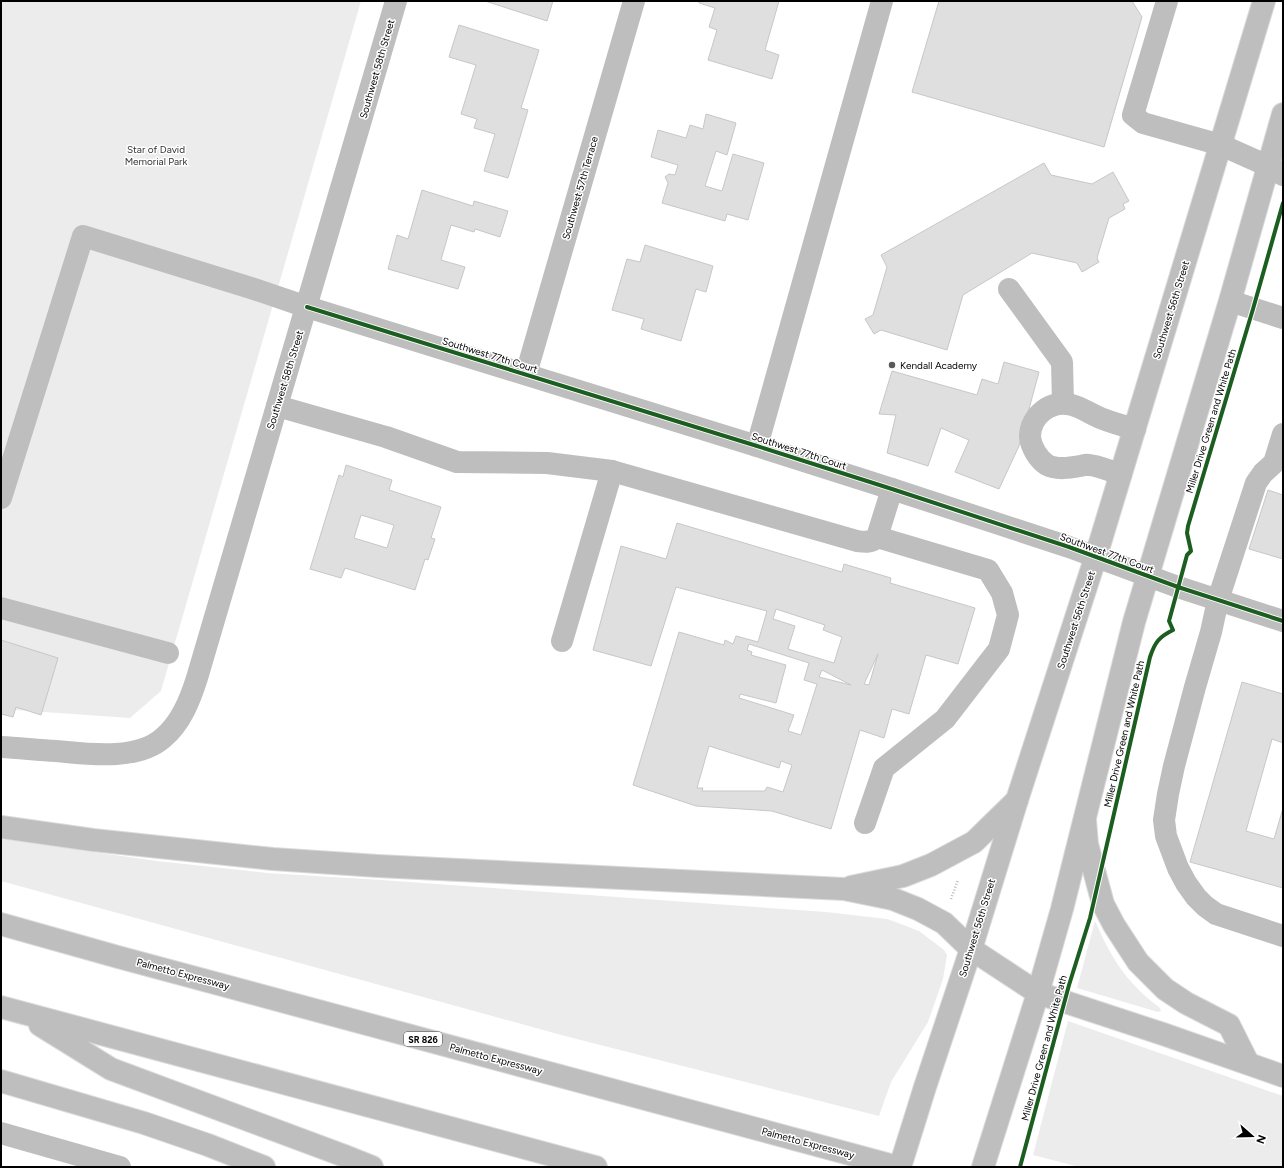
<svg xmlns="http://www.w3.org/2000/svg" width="1284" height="1168" viewBox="0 0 1284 1168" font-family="Figtree,sans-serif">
	<rect width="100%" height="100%" fill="#fff"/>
	<!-- green -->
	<g fill="#ececec">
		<polygon points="1,1 361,1 161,691 130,718 1,709"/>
		<polygon points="1,839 157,861 267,873 381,880 826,912 887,919 901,924 919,931 944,950 947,955 943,979 928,1022 891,1082 879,1116 565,1036 1,881"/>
		<path d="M1095 921C1105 944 1117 967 1134 985 1142 994 1151 1001 1160 1008L1161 1011 1158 1012 1077 988Z"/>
		<polygon points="1068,1021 1283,1096 1283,1167 1079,1167 1033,1155"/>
	</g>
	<!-- building -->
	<g fill="#dfdfdf" stroke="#c7c7c7" fill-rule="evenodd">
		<polygon points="485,1 553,1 547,21"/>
		<polygon points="699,1 779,1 765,50 779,55 772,79 708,60 717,30 709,27 715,8 699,3"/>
		<polygon points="939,1 1132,1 1142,17 1104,147 912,92"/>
		<polygon points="459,25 539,50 521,108 528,110 508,178 484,171 495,134 474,128 477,119 461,114 476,65 449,57"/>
		<polygon points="706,114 736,123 727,155 716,151 705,186 722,191 733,154 764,163 748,220 727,214 725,221 662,203 668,183 665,177 669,174 675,175 678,165 651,157 658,130 686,138 690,125 703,129"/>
		<polygon points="1044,163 1051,175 1092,184 1113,172 1129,201 1123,204 1125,209 1109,218 1097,258 1099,262 1082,272 1077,263 1032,253 963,295 947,350 881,330 874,334 865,319 873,315 887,267 881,255"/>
		<polygon points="422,190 473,206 474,201 508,211 500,237 475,229 474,232 451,225 441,260 465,267 458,289 388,269 397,235 408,239"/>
		<polygon points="645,245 713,266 706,292 696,289 681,341 641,329 644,319 612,310 627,259 640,262"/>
		<polygon points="1004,362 1039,372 1019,446 999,489 955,472 969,440 941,428 928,466 887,453 896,415 879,414 892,371 977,395 982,379 998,384"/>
		<path d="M346 465 392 480 389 490 441 507 431 538 435 539 428 560 425 559 415 590 345 568 341 578 310 569 339 475 343 477ZM361 515 394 525 387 548 354 538Z"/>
		<polygon points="1268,490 1283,495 1283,559 1249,549"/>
		<path d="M677 523 842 572 844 564 891 578 890 583 975 608 958 664 926 655 909 714 892 709 884 738 860 730 831 829 772 811 696 806 633 785 679 632 724 645 725 640 733 644 736 636 758 642 767 611 676 587 651 666 593 650 621 546 666 559ZM776 609 825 625 823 630 842 637 834 663 788 649 795 626 773 619ZM749 644 809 663 804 680 817 684 801 735 788 731 794 715 739 698 740 694 776 703 786 665 751 655 752 652 747 650ZM878 654 869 685 864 684ZM822 670 851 685 819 677ZM709 746 779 768 781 761 792 765 783 792 767 787 765 791H702L703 788H697Z"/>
		<polygon points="1,640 58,658 41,715 16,707 13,717 1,714"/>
		<polygon points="1242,682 1283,694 1283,743 1272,739 1246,831 1274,839 1283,808 1283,888 1190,862"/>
	</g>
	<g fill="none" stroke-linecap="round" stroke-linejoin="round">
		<!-- major casing -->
		<g stroke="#dbdbdb" stroke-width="24">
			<g id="major">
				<polyline points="900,1167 925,1087 971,949 1017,800 1096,556 1264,1"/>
				<polyline points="983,1167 1038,993 1062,909 1134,622 1230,301 1283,114"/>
			</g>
		</g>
		<!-- highway casing -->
		<g stroke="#dbdbdb" stroke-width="24">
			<g id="highway">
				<polyline points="1085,820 1087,844 1103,904 1114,925 1138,962 1165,989 1186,1003 1229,1025 1248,1063"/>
				<polyline points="1,827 93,840 273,859 378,866 844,889 893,899 918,909 944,923 971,949 1038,993 1163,1034 1283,1076"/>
				<polyline points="851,887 903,876 931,865 974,842 1017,800"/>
				<polyline points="1,924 118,957 898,1167"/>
				<polyline points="1,1007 596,1167"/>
				<polyline points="40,1025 111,1069 342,1155 372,1167"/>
				<polyline points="1,1081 144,1123 208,1145 264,1167"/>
			</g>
		</g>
		<!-- path -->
		<polyline stroke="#b9b9b9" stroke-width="2.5" stroke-dasharray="1 2" stroke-linecap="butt" points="951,899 958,880"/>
		<!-- minor -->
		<g stroke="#bebebe" stroke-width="22">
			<polyline points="1167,1 1133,115 1143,123 1221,145 1268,166 1283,175"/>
			<polyline points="1009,289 1062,362 1063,403"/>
			<polyline points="1230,301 1283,318"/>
			<polyline points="526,374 634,1"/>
			<path d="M277 406 386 437 457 462 547 463 612 471 857 541C865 542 872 543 877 537L892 489"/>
			<polyline points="1283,434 1274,463 1263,473 1256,483 1218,600 1211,632 1195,687 1174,766 1168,794 1164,820 1166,836 1178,868 1186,883 1196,897 1205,906 1216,914 1283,936"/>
			<polyline points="757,446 882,1"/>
			<path d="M1121 474C1113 472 1096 465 1089 465 1086 464 1082 466 1080 466 1069 468 1057 470 1047 465 1038 459 1031 447 1030 437 1030 415 1052 399 1072 405 1083 408 1092 415 1103 419 1113 423 1124 426 1135 429"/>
			<polyline points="1,498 83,236 254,289 307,307 757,446 892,489 1069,547 1178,587 1283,621"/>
			<polyline points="1,608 168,653"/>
			<polyline points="562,641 612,471"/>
			<path d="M1 747C19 748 38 750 56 751 88 754 137 761 163 738 181 723 190 700 197 678L396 1"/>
			<polyline points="865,823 884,768 945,719 999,649 1008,615 1002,593 988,570 877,537"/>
			<polyline points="1,1133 120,1167"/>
		</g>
		<!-- major -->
		<use href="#major" stroke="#bebebe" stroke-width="22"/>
		<!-- highway -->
		<use href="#highway" stroke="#bebebe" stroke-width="22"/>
		<!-- cycleway casing -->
		<g stroke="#fff" stroke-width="6">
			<g id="cycleway">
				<polyline points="307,307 757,446 892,489 1069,547 1178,587 1283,621"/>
				<path d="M1020 1167 1069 985 1090 918 1150 657C1155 642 1159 637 1173 630L1169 621 1187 555 1191 551 1187 533 1188 526 1253 309 1283 203"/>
			</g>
		</g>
		<!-- cycleway -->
		<use href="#cycleway" stroke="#1b5e20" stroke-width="4"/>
	</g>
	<!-- markers -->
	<circle fill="#595959" stroke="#fff" stroke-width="1.5" cx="892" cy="365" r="4"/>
	<g text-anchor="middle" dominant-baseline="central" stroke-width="3" stroke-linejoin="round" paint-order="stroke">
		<!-- shield labels -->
		<rect fill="#fff" stroke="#4c4c4c" stroke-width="1" x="404" y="1032" width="38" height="14" rx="3"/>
		<g font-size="9" font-weight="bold" fill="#000">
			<text x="423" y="1039">SR 826</text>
		</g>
		<!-- street labels -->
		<g font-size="10" fill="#000" stroke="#fff">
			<text transform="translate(377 69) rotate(-74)">Southwest 58th Street</text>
			<text transform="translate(580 188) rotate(-74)">Southwest 57th Terrace</text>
			<text transform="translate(1171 310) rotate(-73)">Southwest 56th Street</text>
			<text transform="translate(490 355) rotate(17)">Southwest 77th Court</text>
			<text transform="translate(285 380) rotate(-73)">Southwest 58th Street</text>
			<text transform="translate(1211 421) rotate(-73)">Miller Drive Green and White Path</text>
			<text transform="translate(799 451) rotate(18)">Southwest 77th Court</text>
			<text transform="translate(1107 553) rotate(20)">Southwest 77th Court</text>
			<text transform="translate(1076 620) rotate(-72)">Southwest 56th Street</text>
			<text transform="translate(1124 734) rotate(-77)">Miller Drive Green and White Path</text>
			<text transform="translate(977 928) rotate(-73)">Southwest 56th Street</text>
			<text transform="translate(183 974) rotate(15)">Palmetto Expressway</text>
			<text transform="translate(1044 1048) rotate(-75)">Miller Drive Green and White Path</text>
			<text transform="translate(496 1059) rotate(15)">Palmetto Expressway</text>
			<text transform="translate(808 1143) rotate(15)">Palmetto Expressway</text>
		</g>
		<!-- park labels -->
		<g font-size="10" fill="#333" stroke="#fff">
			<text x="156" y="149">Star of David<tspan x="156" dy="12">Memorial Park</tspan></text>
		</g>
		<!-- poi labels -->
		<g font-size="10" fill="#000" stroke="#fff" text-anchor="start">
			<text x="900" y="365">Kendall Academy</text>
		</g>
	</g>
	<!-- border -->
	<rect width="1284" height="1168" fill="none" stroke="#000000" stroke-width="4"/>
	<!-- north arrow -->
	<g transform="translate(1252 1136) rotate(110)" stroke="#ffffff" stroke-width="3" paint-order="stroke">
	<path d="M0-3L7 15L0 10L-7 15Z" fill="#000000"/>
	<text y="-6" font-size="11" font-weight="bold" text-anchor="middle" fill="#000000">N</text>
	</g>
</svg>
